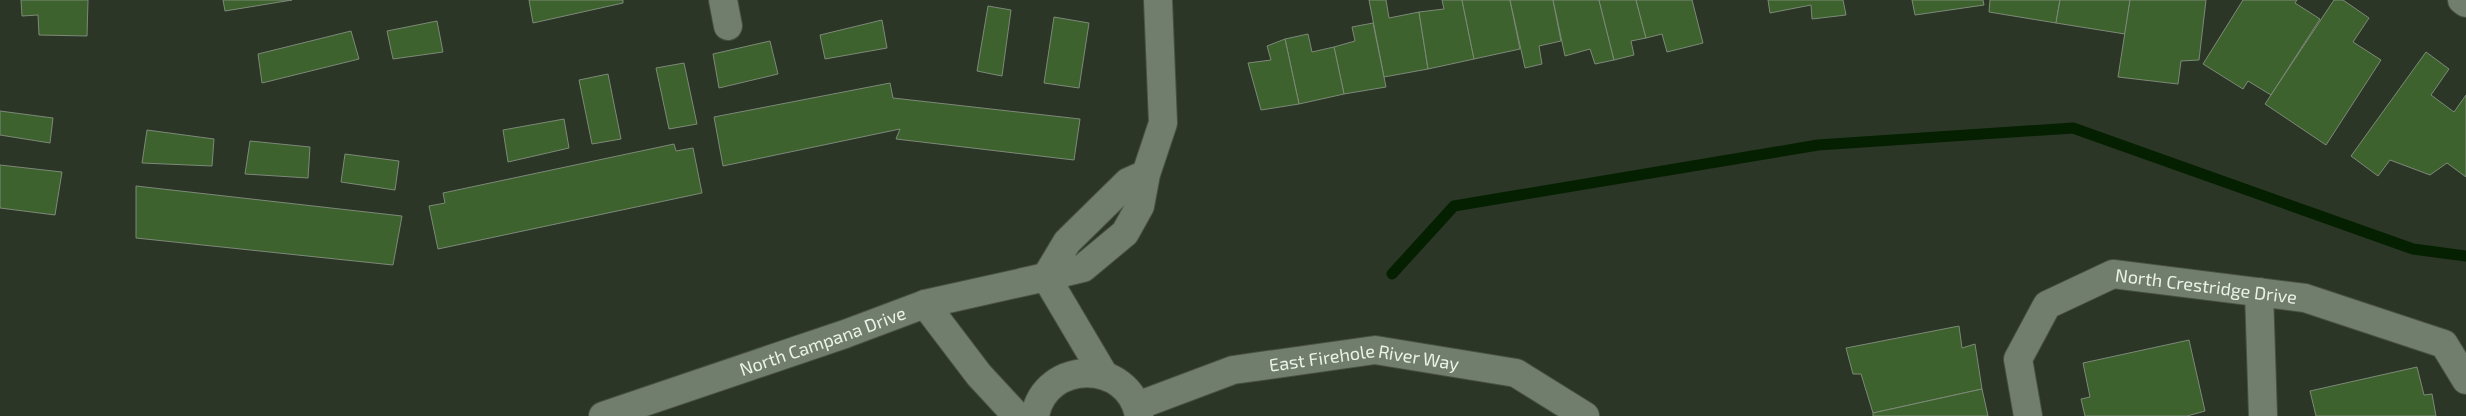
<svg xmlns="http://www.w3.org/2000/svg" width="2466" height="416" viewBox="0 0 2466 416" font-family="'Exo 2',sans-serif">
	<rect width="100%" height="100%" fill="#2b3627"/>
	<g fill="none" stroke-linecap="round" stroke-linejoin="round">
		<!-- stream -->
		<polyline stroke="#052000" stroke-width="11" points="1392,274 1454,206 1818,145 2073,128 2413,249 2466,256"/>
	</g>
	<!-- building -->
	<g fill="#3d622d" stroke="#7d8978">
		<polygon points="21,0 88,0 87,36 39,35 38,15 22,16"/>
		<polygon points="223,0 292,0 225,11"/>
		<polygon points="529,0 623,0 623,3 533,23"/>
		<polygon points="1369,0 1386,0 1389,18 1419,12 1428,69 1384,77"/>
		<polygon points="1442,0 1462,0 1474,59 1428,69 1419,12 1444,9"/>
		<polygon points="1462,0 1510,0 1520,49 1474,59"/>
		<polygon points="1510,0 1553,0 1561,41 1539,46 1542,64 1525,68"/>
		<polygon points="1553,0 1599,0 1614,60 1595,64 1590,49 1565,56"/>
		<polygon points="1599,0 1636,0 1646,38 1631,41 1634,55 1614,60"/>
		<polygon points="1636,0 1692,0 1703,43 1667,52 1662,34 1646,38"/>
		<polygon points="1768,0 1843,0 1846,15 1812,19 1811,5 1770,13"/>
		<polygon points="1912,0 1983,0 1984,5 1915,15"/>
		<polygon points="1990,0 2060,0 2056,23 1989,12"/>
		<polygon points="2060,0 2130,0 2125,34 2056,23"/>
		<polygon points="2130,0 2206,0 2199,60 2181,61 2178,84 2118,77"/>
		<polygon points="2243,0 2297,0 2295,3 2320,19 2271,95 2248,81 2243,89 2203,64"/>
		<polygon points="2334,0 2343,0 2369,18 2353,42 2381,60 2326,145 2265,104"/>
		<polygon points="988,6 1011,10 1002,76 977,71"/>
		<polygon points="1054,17 1089,23 1079,88 1044,83"/>
		<polygon points="882,20 887,48 825,59 820,35"/>
		<polygon points="437,21 443,52 393,59 387,31"/>
		<polygon points="1373,23 1386,87 1344,94 1334,47 1355,41 1352,27"/>
		<polygon points="351,31 359,59 262,83 258,54"/>
		<polygon points="1308,34 1312,52 1334,47 1344,94 1299,104 1285,39"/>
		<polygon points="1285,39 1299,104 1261,110 1248,63 1271,60 1267,46"/>
		<polygon points="770,41 778,74 719,88 713,54"/>
		<polygon points="2426,52 2449,69 2431,95 2454,112 2466,95 2466,177 2447,163 2430,175 2390,160 2378,176 2351,156"/>
		<polygon points="684,63 697,124 669,129 656,68"/>
		<polygon points="608,74 621,139 592,144 579,80"/>
		<polygon points="890,83 893,98 1080,119 1074,160 896,139 900,129 723,166 714,117"/>
		<polygon points="0,111 53,118 50,143 0,135"/>
		<polygon points="564,119 569,148 508,162 503,130"/>
		<polygon points="147,130 214,139 212,166 142,163"/>
		<polygon points="250,141 310,147 308,178 245,174"/>
		<polygon points="674,144 676,151 693,148 702,193 438,249 429,206 445,203 443,193"/>
		<polygon points="345,154 399,161 395,190 341,182"/>
		<polygon points="0,165 62,172 55,215 0,208"/>
		<polygon points="136,186 402,216 393,265 136,238"/>
		<polygon points="1959,326 1962,348 1975,344 1982,389 1873,413 1861,374 1853,374 1846,348"/>
		<polygon points="2189,340 2205,411 2187,416 2085,416 2081,399 2090,397 2083,363"/>
		<polygon points="2417,367 2424,395 2432,394 2436,416 2316,416 2310,391"/>
		<polygon points="1982,389 1988,416 1873,416 1873,413"/>
	</g>
	<g fill="none" stroke-linecap="round" stroke-linejoin="round">
		<!-- minor casing -->
		<g stroke="#485044" stroke-width="30">
			<g id="minor">
				<polyline points="723,0 728,26"/>
				<polyline points="2462,0 2466,3"/>
				<polyline points="1146,174 1128,182 1067,242 1046,277 1083,268 1125,233 1140,206 1146,174 1163,123 1158,0"/>
				<polyline points="2259,292 2263,416"/>
				<polyline points="925,304 979,375 1017,416"/>
				<path id="s1" d="M1137 406 1233 370 1375 350 1516 373 1585 416"/>
				<path id="s2" d="M603 416 845 334 925 304 1046 277 1104 375"/>
				<path d="M1035 416C1045 359 1129 359 1139 416"/>
				<path id="s3" d="M2028 416 2018 359 2047 305 2113 274 2305 298 2444 344 2466 380"/>
			</g>
		</g>
		<!-- minor -->
		<use href="#minor" stroke="#727e6d" stroke-width="28"/>
	</g>
	<g text-anchor="middle" dominant-baseline="central" stroke-width="4" stroke-linejoin="round" paint-order="stroke">
		<!-- street labels -->
		<g font-size="18" fill="#ebf2e8" stroke="#2b3627">
			<text stroke="none"><textPath href="#s3" startOffset="286">North Crestridge Drive</textPath></text>
			<text stroke="none"><textPath href="#s2" startOffset="232">North Campana Drive</textPath></text>
			<text stroke="none"><textPath href="#s1" startOffset="235">East Firehole River Way</textPath></text>
		</g>
	</g>
</svg>
